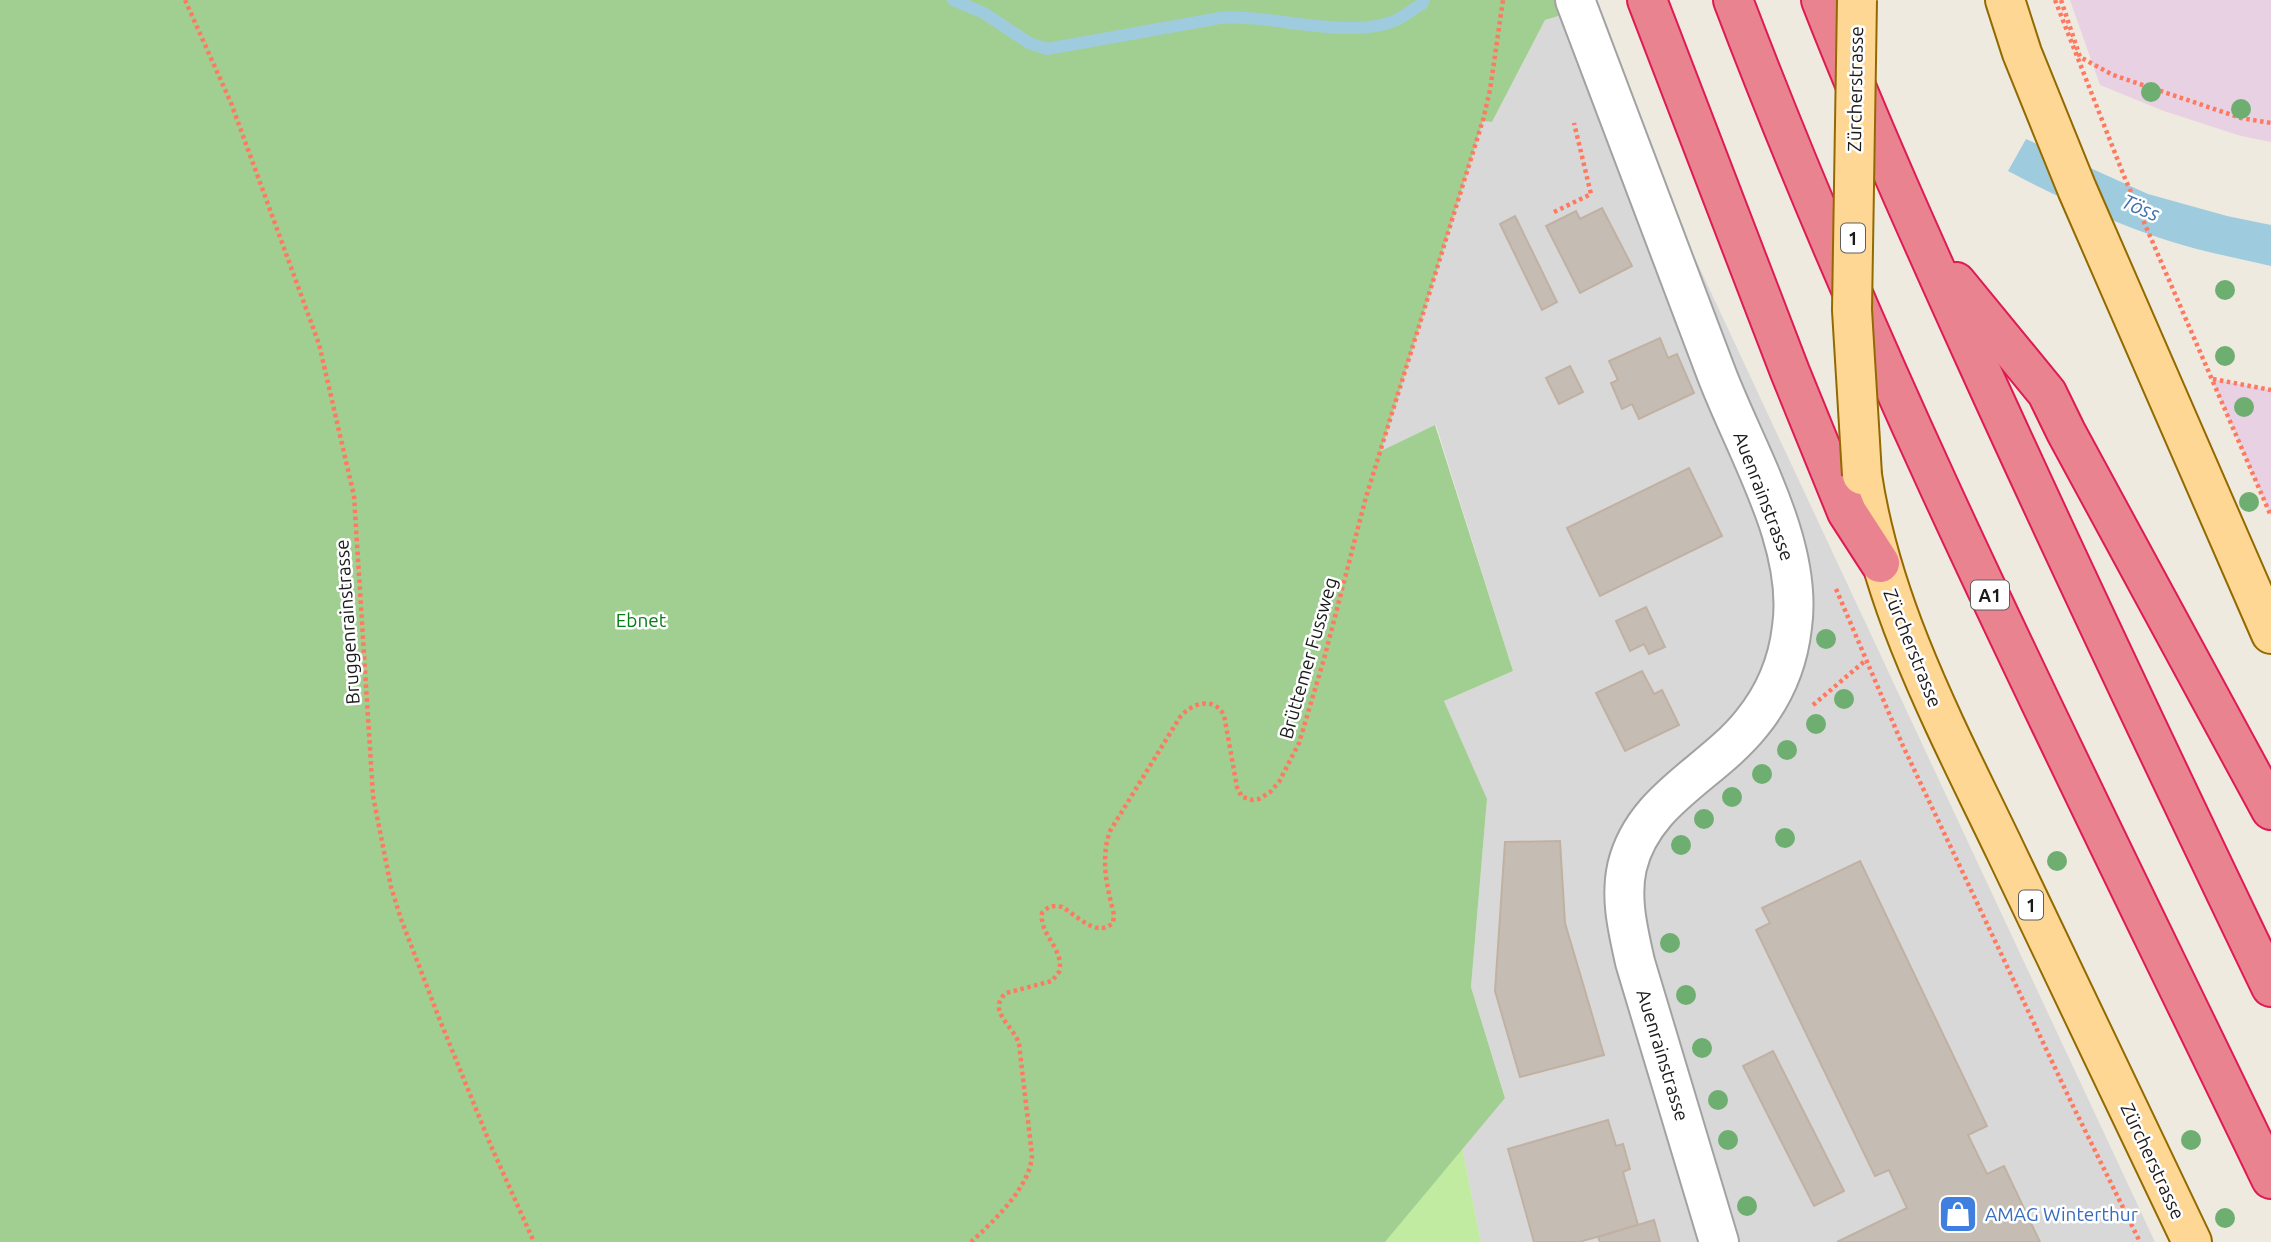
<svg xmlns="http://www.w3.org/2000/svg" width="2271" height="1242" viewBox="0 0 2271 1242" font-family="Ubuntu,sans-serif">
	<rect width="100%" height="100%" fill="#eeeae0"/>
	<!-- residential -->
	<polygon fill="#d9d8d8" points="1579,10 2155,1242 1481,1242 1462,1147 1505,1097 1471,987 1487,800 1444,701 1513,671 1436,425 1380,452 1483,120 1492,122 1545,20"/>
	<!-- industrial -->
	<g fill="#e7d1e2">
		<polygon points="2070,0 2271,0 2271,142 2241,136 2164,111 2100,85"/>
		<polygon points="2212,379 2271,390 2271,516"/>
	</g>
	<!-- grass -->
	<polygon fill="#c2eba2" points="1462,1147 1481,1242 1385,1242"/>
	<!-- forest -->
	<polygon fill="#a1cf92" points="0,0 1575,0 1579,10 1545,20 1492,122 1483,121 1381,451 1435,425 1513,671 1444,701 1487,799 1471,987 1505,1098 1385,1242 0,1242"/>
	<!-- water -->
	<path fill="#9eccde" d="M2026 139 2148 194 2227 216 2271 225V266C2236 258 2200 251 2166 240 2112 222 2059 198 2008 171Z"/>
	<g fill="none" stroke-linecap="round" stroke-linejoin="round">
		<!-- stream -->
		<path stroke="#9eccde" stroke-width="12" d="M953 0 984 13 1029 43 1047 49 1220 18C1272 14 1348 40 1394 21 1404 17 1413 9 1422 4L1424 0"/>
	</g>
	<!-- building -->
	<g fill="#c5bcb3" stroke="#c0b1a2" stroke-width="2">
		<polygon points="1602,208 1632,266 1580,293 1546,226 1576,211 1580,219"/>
		<polygon points="1515,216 1557,302 1542,310 1500,224"/>
		<polygon points="1660,338 1668,358 1677,354 1694,393 1639,419 1632,404 1622,409 1611,383 1618,380 1609,361"/>
		<polygon points="1570,366 1583,392 1559,404 1546,378"/>
		<polygon points="1689,468 1722,536 1600,596 1567,528"/>
		<polygon points="1646,607 1665,647 1649,654 1644,644 1630,651 1616,621"/>
		<polygon points="1642,671 1654,694 1662,690 1679,725 1625,751 1596,693"/>
		<polygon points="1560,841 1565,923 1604,1055 1520,1077 1495,991 1505,842"/>
		<polygon points="1860,861 1987,1126 1968,1135 1987,1174 2004,1166 2040,1242 1837,1242 1907,1208 1889,1170 1875,1176 1756,930 1770,923 1762,908"/>
		<polygon points="1773,1051 1844,1191 1814,1206 1743,1066"/>
		<polygon points="1608,1120 1616,1146 1623,1144 1630,1169 1623,1172 1638,1225 1579,1242 1534,1242 1508,1149"/>
		<polygon points="1654,1220 1660,1242 1600,1242 1598,1237"/>
	</g>
	<g fill="none" stroke-linecap="round" stroke-linejoin="round">
		<!-- street casing -->
		<g stroke="#a2a2a2" stroke-width="42">
			<path id="street" d="M1575 0C1622 123 1668 247 1715 370 1744 448 1804 543 1792 627 1788 663 1774 696 1751 724 1711 774 1643 799 1627 867 1620 899 1628 930 1635 962L1719 1242"/>
		</g>
		<!-- primary casing -->
		<g stroke="#936a00" stroke-width="42">
			<g id="primary">
				<polyline points="2005,0 2022,53 2077,189 2271,634"/>
				<path d="M1862 475C1882 609 1947 729 2005 850 2067 980 2129 1111 2192 1242"/>
			</g>
		</g>
		<!-- highway casing -->
		<g stroke="#de1b53" stroke-width="42">
			<g id="highway">
				<polyline points="1647,0 1790,372 1847,512 1880,563"/>
				<path d="M1733 0C1886 403 2084 790 2271 1179"/>
				<path d="M1821 0C1868 120 1921 238 1974 355 2070 567 2170 777 2271 987"/>
				<polyline points="1956,282 2047,393 2066,432 2271,810"/>
			</g>
		</g>
		<!-- path -->
		<g stroke="#ff7960" stroke-width="4.5" stroke-dasharray="3.5 3.5" stroke-linecap="butt">
			<polyline points="185,0 231,103 319,344 354,496 373,796 391,887 401,919 439,1018 491,1146 534,1242"/>
			<polyline points="2055,0 2124,176 2271,516"/>
			<polyline points="2061,0 2080,57 2113,75 2241,118 2271,123"/>
			<polyline points="1554,212 1591,194 1574,123"/>
			<polyline points="2213,379 2271,390"/>
			<polyline points="1836,589 1903,746 2073,1106 2140,1242"/>
			<polyline points="1813,705 1866,660"/>
			<path d="M971 1242C993 1222 1031 1186 1032 1155L1019 1044C1014 1026 986 1011 1006 993L1052 981 1059 972C1065 949 1039 935 1042 913 1048 906 1054 905 1062 907 1078 916 1096 938 1113 923L1114 915C1107 886 1100 860 1110 831L1180 717C1192 703 1213 696 1224 715L1237 787 1242 797 1253 800 1259 799 1270 792 1279 782 1299 743 1324 659 1366 497 1483 120 1490 90 1503 0"/>
		</g>
		<!-- street -->
		<use href="#street" stroke="#fff" stroke-width="38"/>
		<!-- primary -->
		<use href="#primary" stroke="#ffd794" stroke-width="38"/>
		<!-- highway -->
		<use href="#highway" stroke="#ea8390" stroke-width="38"/>
		<!-- primary-bridge casing -->
		<g stroke="#936a00" stroke-width="42" stroke-linecap="butt">
			<polyline id="primary-bridge" points="1857,0 1852,310 1862,475"/>
		</g>
		<!-- primary-bridge -->
		<use href="#primary-bridge" stroke="#ffd794" stroke-width="38"/>
	</g>
	<!-- trees -->
	<g fill="#6eae71">
		<circle cx="2151" cy="92" r="10"/>
		<circle cx="2241" cy="109" r="10"/>
		<circle cx="2225" cy="290" r="10"/>
		<circle cx="2225" cy="356" r="10"/>
		<circle cx="2244" cy="407" r="10"/>
		<circle cx="2249" cy="502" r="10"/>
		<circle cx="1826" cy="639" r="10"/>
		<circle cx="1844" cy="699" r="10"/>
		<circle cx="1816" cy="724" r="10"/>
		<circle cx="1787" cy="750" r="10"/>
		<circle cx="1762" cy="774" r="10"/>
		<circle cx="1732" cy="797" r="10"/>
		<circle cx="1704" cy="819" r="10"/>
		<circle cx="1785" cy="838" r="10"/>
		<circle cx="1681" cy="845" r="10"/>
		<circle cx="2057" cy="861" r="10"/>
		<circle cx="1670" cy="943" r="10"/>
		<circle cx="1686" cy="995" r="10"/>
		<circle cx="1702" cy="1048" r="10"/>
		<circle cx="1718" cy="1100" r="10"/>
		<circle cx="1728" cy="1140" r="10"/>
		<circle cx="2191" cy="1140" r="10"/>
		<circle cx="1747" cy="1206" r="10"/>
		<circle cx="2225" cy="1218" r="10"/>
	</g>
	<!-- icons -->
	<defs>
		<g id="shop-square" transform="scale(2.0125)"><rect x="-9" y="-9" width="18" height="18" rx="4" fill="#3f7fe0" stroke="#fff"/><path d="M-5-2.5h2.3a2.7 3.5 0 0 1 5.4 0H5L5.5 6h-11ZM-1.5-2.5h3a1.5 2.3 0 0 0-3 0Z" fill="#fff"/></g>
	</defs>
	<g fill-rule="evenodd">
		<use href="#shop-square" x="1958" y="1214"/>
	</g>
	<g text-anchor="middle" dominant-baseline="central" stroke-width="5" stroke-linejoin="round" paint-order="stroke">
		<!-- shield labels -->
		<g fill="#fff" stroke="#5f5f5f" stroke-width="2">
			<rect x="1841" y="223.5" width="24" height="29" rx="5"/>
			<rect x="1971" y="580.5" width="38" height="29" rx="5"/>
			<rect x="2019" y="890.5" width="24" height="29" rx="5"/>
		</g>
		<g font-size="18" font-weight="bold" fill="#1b1b1b">
			<text x="1853" y="238">1</text>
			<text x="1990" y="595">A1</text>
			<text x="2031" y="905">1</text>
		</g>
		<!-- street labels -->
		<g font-size="19" fill="#1b1b1b" stroke="#fff">
			<text transform="translate(1855 89) rotate(-89)">Zürcherstrasse</text>
			<text transform="translate(1764 496) rotate(69)">Auenrainstrasse</text>
			<text transform="translate(347 622) rotate(-94)">Bruggenrainstrasse</text>
			<text transform="translate(1913 648) rotate(68)">Zürcherstrasse</text>
			<text transform="translate(1308 658) rotate(-74)">Brüttemer Fussweg</text>
			<text transform="translate(1663 1055) rotate(73)">Auenrainstrasse</text>
			<text transform="translate(2153 1161) rotate(65)">Zürcherstrasse</text>
		</g>
		<!-- park labels -->
		<g font-size="19" fill="#067d16" stroke="#fff">
			<text x="641" y="620">Ebnet</text>
		</g>
		<!-- shop labels -->
		<g font-size="19" fill="#366cbe" stroke="#fff" text-anchor="start">
			<text x="1985" y="1214">AMAG Winterthur</text>
		</g>
		<!-- water labels -->
		<g font-size="21" font-style="italic" fill="#4473ae" stroke="#fff">
			<text transform="translate(2141 207) rotate(23)">Töss</text>
		</g>
	</g>
</svg>
